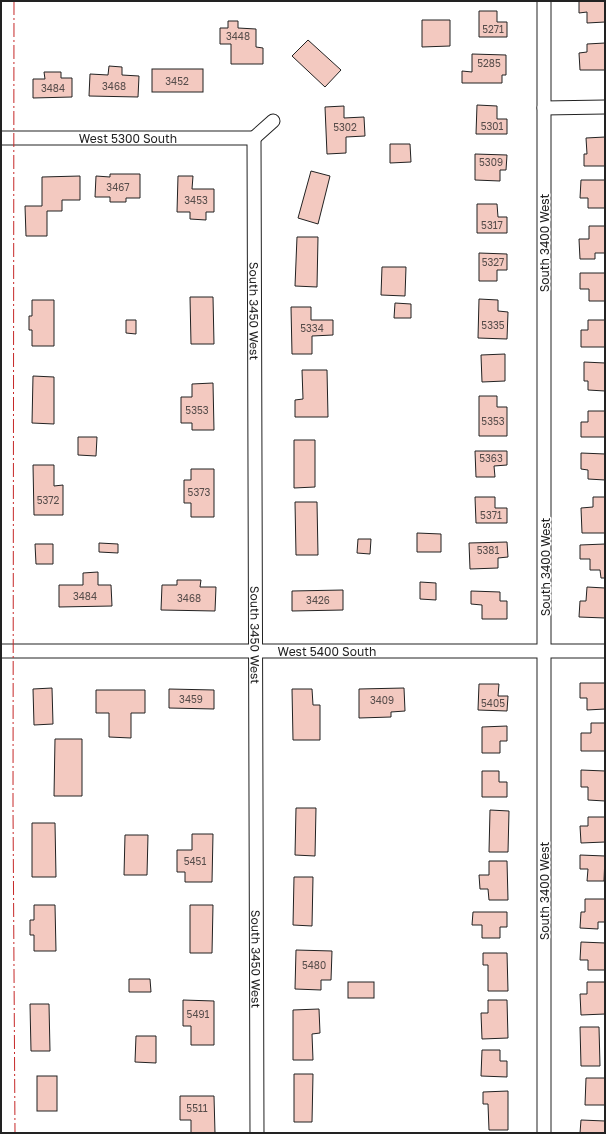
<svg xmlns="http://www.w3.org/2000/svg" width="606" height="1134" viewBox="0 0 606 1134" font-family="'Golos Text',sans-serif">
	<rect width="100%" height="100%" fill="#fff"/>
	<!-- building -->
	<g fill="#f3c9c0" stroke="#222">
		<polygon points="579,1 605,1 605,22 587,23 587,12 579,13"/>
		<polygon points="479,11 497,11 497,22 507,22 507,37 479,37"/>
		<polygon points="422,20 450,20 450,46 422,47"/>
		<polygon points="228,21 238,21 238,28 256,29 256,47 263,48 263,64 231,64 231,44 220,44 220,28 228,28"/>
		<polygon points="308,40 341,70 325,87 292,56"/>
		<polygon points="605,43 605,70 580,70 579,53 587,52 587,44"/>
		<polygon points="472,54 506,55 506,75 502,75 502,83 462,83 462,71 472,72"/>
		<polygon points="109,66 122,67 122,75 139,76 138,97 89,96 90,74 108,75"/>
		<rect x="152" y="69" width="51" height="23"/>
		<polygon points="44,72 61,72 61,78 72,78 72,97 33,98 33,79 45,79"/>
		<polygon points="477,105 497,106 497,119 507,119 507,134 476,134"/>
		<polygon points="344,106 344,118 364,117 365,136 346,137 346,153 327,154 325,107"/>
		<polygon points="605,137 605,166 584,166 584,154 587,154 586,138"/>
		<polygon points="390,144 410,144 411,162 390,163"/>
		<polygon points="475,154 507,155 506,170 500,170 500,181 475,180"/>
		<polygon points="311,171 330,176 318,224 298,218"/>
		<polygon points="110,174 140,174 140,198 126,198 126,202 110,202 110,197 95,197 96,176 110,177"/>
		<polygon points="80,176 80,200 62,200 62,211 47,211 47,236 26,236 25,206 42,206 42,177"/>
		<polygon points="178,176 193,176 192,189 214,189 214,212 206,212 206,220 190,219 190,212 177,212"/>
		<polygon points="581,180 605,180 605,208 588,208 588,198 580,198"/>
		<polygon points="477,204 497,204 498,217 507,217 507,233 477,233"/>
		<polygon points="589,226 605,226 605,253 595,253 595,259 580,259 579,239 589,239"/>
		<polygon points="297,237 318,237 317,287 295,286"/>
		<polygon points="479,253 507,254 507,270 497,270 497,281 479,281"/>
		<polygon points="382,267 406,267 405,296 381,295"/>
		<polygon points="580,273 605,273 605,301 589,301 589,289 580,289"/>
		<polygon points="190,297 213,297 214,344 191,344"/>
		<polygon points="479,299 498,300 498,311 508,312 507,339 478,338"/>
		<polygon points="32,300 54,300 54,346 32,346 32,330 29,330 29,316 32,316"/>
		<polygon points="395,303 411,304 411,318 394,318"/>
		<polygon points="291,307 311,307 311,320 333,320 333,335 312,336 312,354 292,354"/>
		<polygon points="126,320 136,320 136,334 126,333"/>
		<polygon points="588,320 605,320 605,347 581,347 581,330 588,330"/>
		<polygon points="505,354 505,381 482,382 481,355"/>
		<polygon points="584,362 605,363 605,391 588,390 588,381 584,381"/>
		<polygon points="302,370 327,370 328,417 295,417 295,400 303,399"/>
		<polygon points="33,376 54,377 54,424 32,423"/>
		<polygon points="213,383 214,430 192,430 192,423 181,423 181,397 192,397 192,384"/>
		<polygon points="479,396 497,396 497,407 507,407 507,436 479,436"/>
		<polygon points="588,411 605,411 605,437 581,437 581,422 588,422"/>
		<polygon points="78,437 97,437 96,456 78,455"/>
		<polygon points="294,440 315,440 315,487 294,488"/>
		<polygon points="475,451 507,451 507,465 494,466 495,477 476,477"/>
		<polygon points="581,453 605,454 605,480 588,479 588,470 581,469"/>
		<polygon points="33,465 54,465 54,486 63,485 63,515 34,515"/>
		<polygon points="191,469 214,469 214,517 191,517 191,503 184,503 184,480 191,480"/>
		<polygon points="475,497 495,497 495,508 507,508 507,523 476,523"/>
		<polygon points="593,497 605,497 605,533 582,533 581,508 593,507"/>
		<polygon points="295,502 317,502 318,555 296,555"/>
		<polygon points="417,533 441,534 441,552 417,552"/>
		<polygon points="358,539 371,539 370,554 357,553"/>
		<polygon points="507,542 508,557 498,558 498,568 470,569 469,543"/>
		<polygon points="99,543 118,544 118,553 99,552"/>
		<polygon points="35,544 53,544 53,564 36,564"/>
		<polygon points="605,544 605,578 601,578 600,570 590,570 590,559 580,559 580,545"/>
		<polygon points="98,572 98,585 111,585 112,606 59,607 59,585 83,585 83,573"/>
		<polygon points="177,580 201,580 200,587 216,587 215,611 161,610 162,585 177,585"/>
		<polygon points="420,582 436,583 436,600 420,599"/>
		<polygon points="587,587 605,588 605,618 579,617 580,601 586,601"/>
		<polygon points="343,590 343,610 292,611 292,591"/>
		<polygon points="471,591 500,592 500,601 507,601 507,619 482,619 482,605 471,604"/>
		<polygon points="580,683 605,683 605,709 587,710 587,698 580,698"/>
		<polygon points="479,684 499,684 498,696 508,696 507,711 478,710"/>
		<polygon points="52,688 53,724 34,725 33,689"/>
		<polygon points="404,688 405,711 391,712 391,717 359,718 359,689"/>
		<polygon points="169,689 214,690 214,709 169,708"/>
		<polygon points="292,689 312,689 313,705 320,705 320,740 293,740"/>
		<polygon points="96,690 145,690 145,713 131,713 131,738 109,737 109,713 96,713"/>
		<polygon points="591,723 605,723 605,751 581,751 581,733 591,733"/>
		<polygon points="507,726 507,741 500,741 500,753 482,753 482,727"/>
		<polygon points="55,739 82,739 82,796 54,796"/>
		<polygon points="581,770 605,771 605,801 588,800 588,787 581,787"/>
		<polygon points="482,771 499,771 499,782 507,782 507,797 482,797"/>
		<polygon points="296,808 316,808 315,856 295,855"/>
		<polygon points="490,810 509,811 508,852 489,852"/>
		<polygon points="588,817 605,817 605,842 581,843 580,826 588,826"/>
		<polygon points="32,823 55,823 56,877 32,877"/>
		<polygon points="192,834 213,834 212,882 185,882 185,872 177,872 177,850 192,850"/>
		<polygon points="125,835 148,835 147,875 124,875"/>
		<polygon points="580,855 605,856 604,881 587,881 588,869 580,869"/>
		<polygon points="489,861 507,861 508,900 489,900 488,889 480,889 479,875 489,875"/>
		<polygon points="294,877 313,877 312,926 293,925"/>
		<polygon points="585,899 605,899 605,922 598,922 598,929 580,928 581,912 585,912"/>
		<polygon points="34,905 55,905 56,951 34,951 34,935 30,935 30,920 34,920"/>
		<polygon points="190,905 213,905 212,953 190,953"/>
		<polygon points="473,912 507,912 507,927 500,927 500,938 482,938 482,925 472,925"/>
		<polygon points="581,942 605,943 605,970 588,970 588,960 580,960"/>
		<polygon points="296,950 332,951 331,980 321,980 321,990 295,989"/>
		<polygon points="483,953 507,953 508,991 488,991 488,965 483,965"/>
		<polygon points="129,979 150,979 151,992 129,992"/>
		<rect x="348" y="982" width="26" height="16"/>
		<polygon points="587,982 605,982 605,1014 581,1015 580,994 587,994"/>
		<polygon points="183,1000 214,1001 214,1045 191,1045 191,1026 183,1026"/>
		<polygon points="488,1000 507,1000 508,1038 482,1039 481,1013 488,1013"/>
		<polygon points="30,1004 49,1004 50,1051 31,1051"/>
		<polygon points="319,1009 320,1033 312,1034 313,1060 293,1060 293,1010"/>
		<polygon points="580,1027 599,1027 600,1066 581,1066"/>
		<polygon points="136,1036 156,1036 156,1063 135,1062"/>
		<polygon points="482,1050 500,1050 500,1061 507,1061 507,1077 481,1076"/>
		<polygon points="294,1074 313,1074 312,1122 294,1122"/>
		<rect x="37" y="1076" width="20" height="35"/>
		<polygon points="586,1078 605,1078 605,1105 585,1105"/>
		<polygon points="508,1091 508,1130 489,1130 488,1104 483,1104 483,1092"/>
		<polygon points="180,1096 214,1096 215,1133 191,1133 191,1120 180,1120"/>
		<polygon points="581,1120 605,1121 605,1133 580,1133"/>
	</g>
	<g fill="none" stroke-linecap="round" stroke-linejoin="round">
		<!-- minor casing -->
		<g stroke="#222" stroke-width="15">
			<g id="minor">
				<polyline points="544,1 544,1133"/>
				<polyline points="544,108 605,107"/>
				<path id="s1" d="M1 138H254"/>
				<path id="s2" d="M254 138 257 1133"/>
				<polyline points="254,138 273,121"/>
				<path id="s3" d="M1 651H605"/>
			</g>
		</g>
		<!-- minor -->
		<use href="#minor" stroke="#fff" stroke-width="13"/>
		<!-- power -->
		<polyline stroke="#c62828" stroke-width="1" stroke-dasharray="14 3 2 3" stroke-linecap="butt" points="14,1 13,805 15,1133"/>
	</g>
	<g text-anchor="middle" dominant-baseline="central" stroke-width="3" stroke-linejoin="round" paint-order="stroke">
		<!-- number labels -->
		<g font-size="10" fill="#564c4a">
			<text x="493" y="29">5271</text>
			<text x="238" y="36">3448</text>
			<text x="489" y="63">5285</text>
			<text x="177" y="81">3452</text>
			<text x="114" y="86">3468</text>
			<text x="53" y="88">3484</text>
			<text x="492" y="126">5301</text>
			<text x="345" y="127">5302</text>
			<text x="491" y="162">5309</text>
			<text x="118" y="187">3467</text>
			<text x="196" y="200">3453</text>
			<text x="492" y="225">5317</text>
			<text x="493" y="262">5327</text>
			<text x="493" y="325">5335</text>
			<text x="312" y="328">5334</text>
			<text x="197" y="410">5353</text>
			<text x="493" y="421">5353</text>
			<text x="491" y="458">5363</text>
			<text x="199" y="492">5373</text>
			<text x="48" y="500">5372</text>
			<text x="491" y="515">5371</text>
			<text x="488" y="550">5381</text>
			<text x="85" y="596">3484</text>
			<text x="189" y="598">3468</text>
			<text x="318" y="600">3426</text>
			<text x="191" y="699">3459</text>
			<text x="382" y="700">3409</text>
			<text x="493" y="703">5405</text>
			<text x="195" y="861">5451</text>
			<text x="314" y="965">5480</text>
			<text x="198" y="1014">5491</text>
			<text x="197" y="1108">5511</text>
		</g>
		<!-- street labels -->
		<g font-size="12" fill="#222" stroke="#fff">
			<text stroke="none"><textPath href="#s1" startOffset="127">West 5300 South</textPath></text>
			<text transform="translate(544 243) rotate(-90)">South 3400 West</text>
			<text stroke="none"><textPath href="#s2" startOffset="173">South 3450 West</textPath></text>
			<text transform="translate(545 567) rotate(-90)">South 3400 West</text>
			<text stroke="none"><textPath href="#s2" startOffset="497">South 3450 West</textPath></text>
			<text stroke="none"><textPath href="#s3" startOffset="326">West 5400 South</textPath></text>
			<text transform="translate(544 891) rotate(-90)">South 3400 West</text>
			<text stroke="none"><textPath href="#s2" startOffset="821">South 3450 West</textPath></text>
		</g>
	</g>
	<!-- border -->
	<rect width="606" height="1134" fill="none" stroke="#222222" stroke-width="4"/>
</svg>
